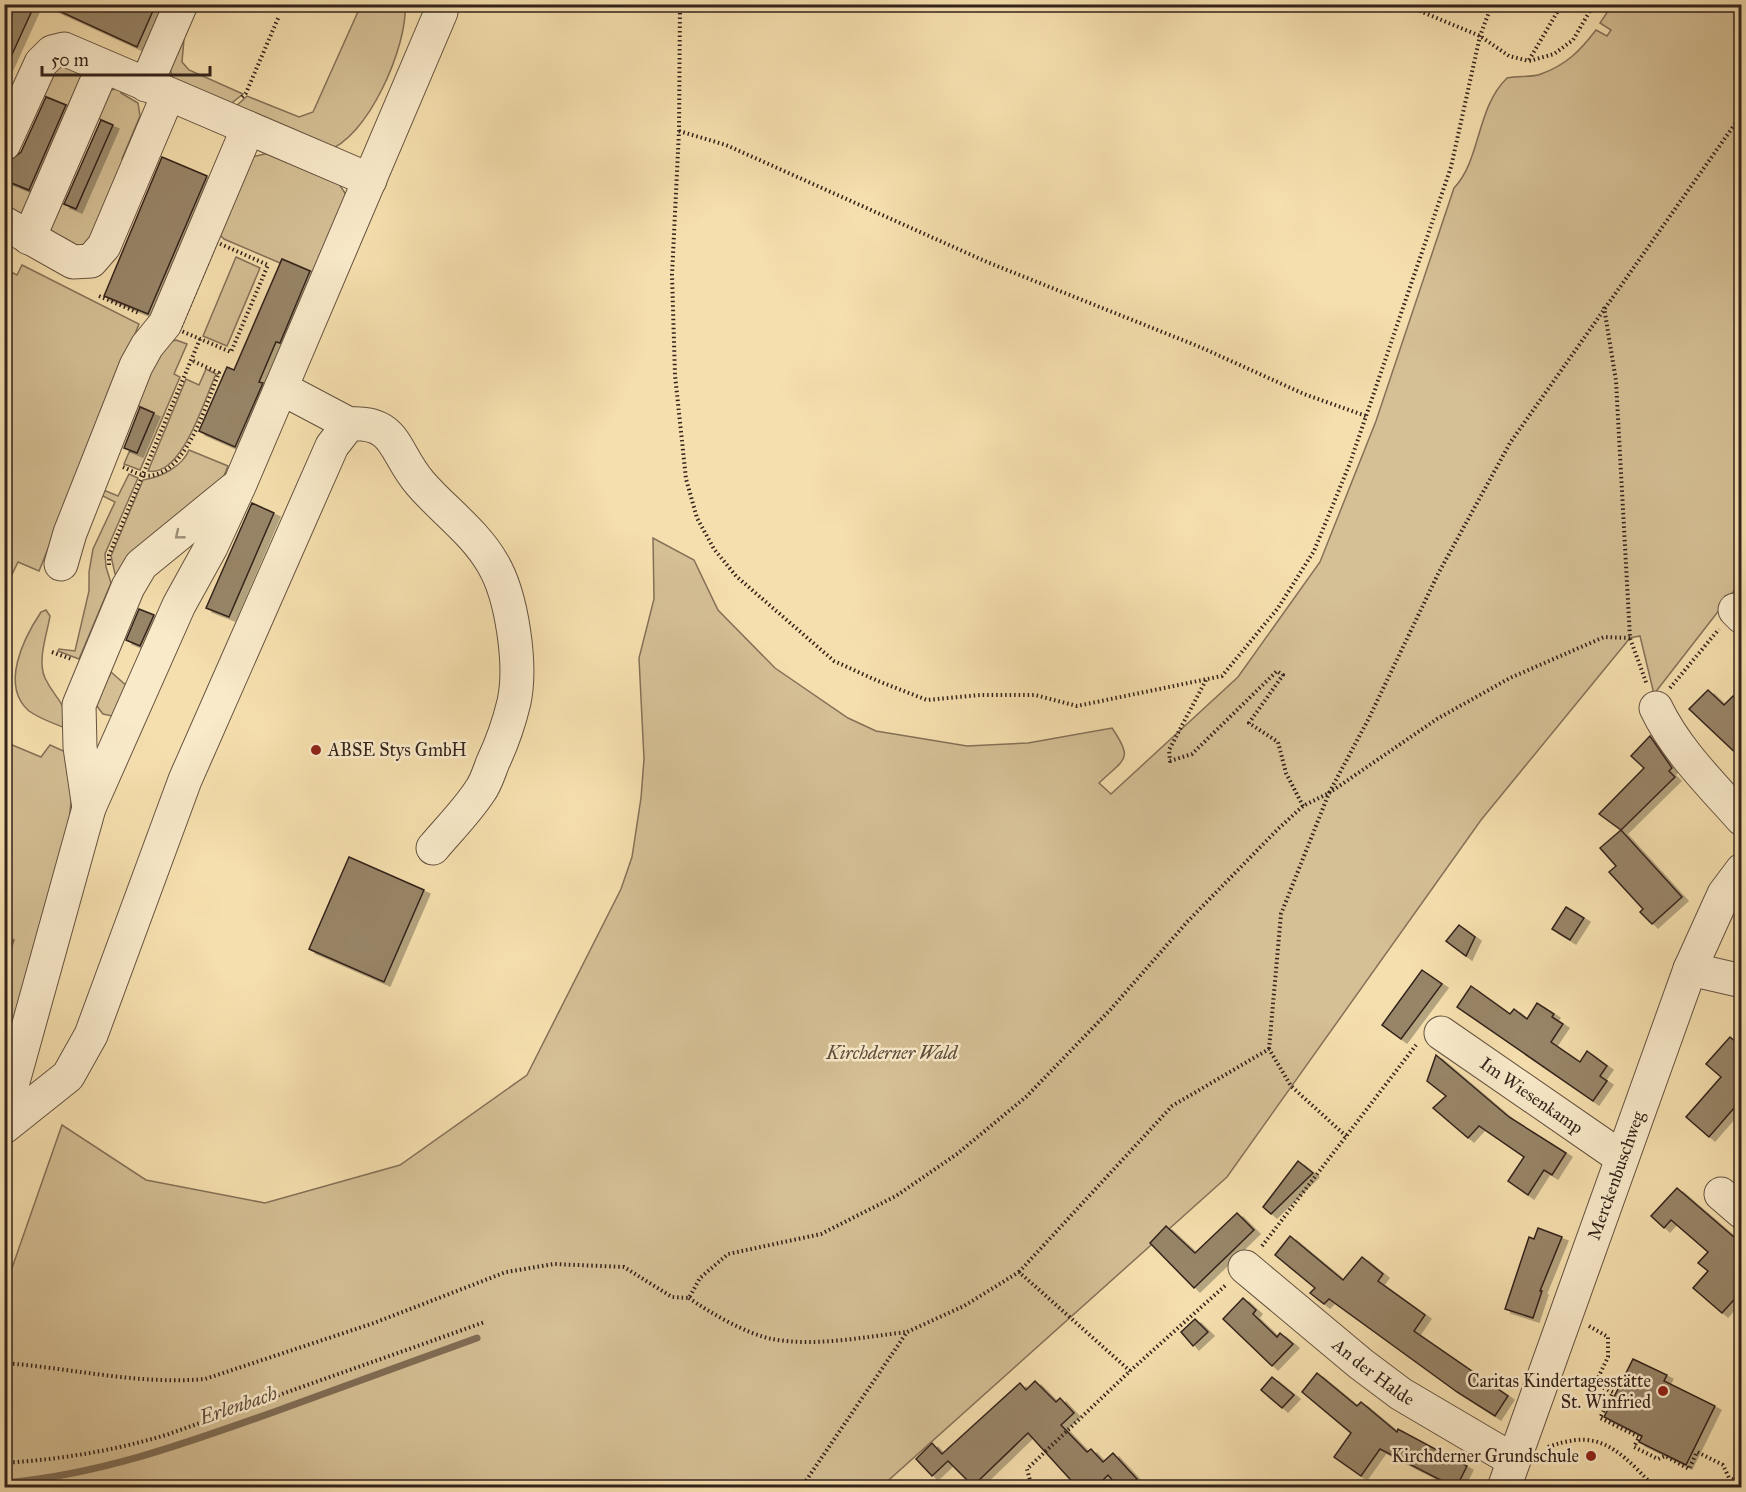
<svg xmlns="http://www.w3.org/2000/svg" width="1746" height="1492" viewBox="0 0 1746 1492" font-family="'IM FELL Great Primer',serif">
	<defs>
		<filter id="shadow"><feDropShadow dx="6" dy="4" stdDeviation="0" flood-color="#0004"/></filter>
	</defs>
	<rect width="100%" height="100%" fill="#f6dfae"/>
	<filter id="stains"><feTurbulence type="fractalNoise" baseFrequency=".00333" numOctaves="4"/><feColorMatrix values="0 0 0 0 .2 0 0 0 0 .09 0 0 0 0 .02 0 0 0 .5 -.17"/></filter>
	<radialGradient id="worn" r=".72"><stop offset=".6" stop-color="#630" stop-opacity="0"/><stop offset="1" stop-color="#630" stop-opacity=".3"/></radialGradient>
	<!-- green -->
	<g fill="#d5bf95" stroke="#847158" stroke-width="1.5">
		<path d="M361 5H405C408 45 368 139 326 151L233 109 247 96 299 117 313 112Z"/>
		<path d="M1612 5H1741V582L1654 694 1640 636 1630 638 1481 820 1227 1177 881 1487 5 1488V1288L62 1125 146 1180 265 1203 400 1165 527 1075 621 889 632 857 641 798 644 759 639 658 654 599 653 538 694 560 718 610 775 668 848 718 876 731 967 746 1028 743 1112 728C1134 760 1125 758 1099 783L1111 794 1238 677 1320 562 1376 421 1454 188C1481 160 1476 108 1507 78 1518 75 1531 78 1541 74 1566 65 1580 51 1596 30L1607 36 1611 30 1600 23Z"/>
		<polygon points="172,34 184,39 182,62 189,70 243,94 228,106 173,79 169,65"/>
		<polygon points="52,63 83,71 75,109 38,93"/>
		<polygon points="121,88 121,93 138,103 140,116 122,159 127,162 94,239 78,251 48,235 59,202 76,209 112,125 96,117 111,90"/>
		<polygon points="273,152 339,184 345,193 345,204 317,274 282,259 280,263 224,239 219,234 252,157"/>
		<polygon points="4,180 37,194 24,217 5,212"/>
		<polygon points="236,257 260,268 227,346 203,336"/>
		<polygon points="22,265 139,324 39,571 18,562 5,589 5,269 17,275"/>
		<polygon points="176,340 187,344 174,374 180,377 140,470 124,464 130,450 137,453 154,413 132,403 163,344"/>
		<path d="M206 369 216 374C205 398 182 478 148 471L186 379 199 385Z"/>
		<path d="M189 450 228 466 221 483 119 575 115 574 111 556 143 480C161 477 182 467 189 450Z"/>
		<polygon points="129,474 138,478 105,554 106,567 111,583 79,659 58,651 59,649 75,651 89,591 89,572 93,549 115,502 99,494 101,489 118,496"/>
		<path d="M46 610 50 616C47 634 37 661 45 678 56 701 65 699 68 729 55 724 40 719 29 711 0 686 23 639 41 612Z"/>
		<polygon points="111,672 129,688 112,716 103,714 96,705 104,676 109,677"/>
		<polygon points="5,742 41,757 50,745 68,753 73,783 66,850 5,1073"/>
	</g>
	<!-- water -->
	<polygon fill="#b49f7c" stroke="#806d55" stroke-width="1.5" points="5,929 8,932 6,937 14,940 5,966"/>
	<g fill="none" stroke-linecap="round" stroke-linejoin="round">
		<!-- stream -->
		<path stroke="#806d55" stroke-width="7" d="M4 1483C98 1475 184 1444 271 1413 340 1388 408 1363 477 1338"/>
	</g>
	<!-- building -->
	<g fill="#988567" stroke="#33231b" stroke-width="1.5" filter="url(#shadow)">
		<polygon points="4,4 35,4 4,72"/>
		<polygon points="44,4 156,4 137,47"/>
		<polygon points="46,97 66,105 29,190 4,180 4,170 8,162 21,152"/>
		<polygon points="101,120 113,125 76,209 64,204"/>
		<polygon points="162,157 207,176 148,314 104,296"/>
		<polygon points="282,259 310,271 280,343 276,342 259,382 263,383 235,447 199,431 227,367 234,370"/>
		<polygon points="140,407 154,413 137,453 124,448"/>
		<polygon points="252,503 274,513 229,617 206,608"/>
		<polygon points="139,609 154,615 140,646 126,640"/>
		<polygon points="1708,690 1724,705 1733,696 1742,704 1742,759 1689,709"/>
		<polygon points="1650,736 1672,768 1669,771 1675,777 1621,830 1599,814 1644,768 1631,756"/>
		<polygon points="1621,830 1682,897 1652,924 1640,912 1643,909 1609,872 1616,866 1600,848"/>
		<polygon points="349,857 424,890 384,982 309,949"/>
		<polygon points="1566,907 1584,918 1570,940 1552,929"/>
		<polygon points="1459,925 1475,937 1466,956 1446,941"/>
		<polygon points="1422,970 1442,984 1401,1039 1382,1025"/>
		<polygon points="1471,986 1510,1014 1514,1009 1527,1019 1537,1003 1554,1014 1552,1017 1563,1024 1551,1042 1580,1062 1587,1051 1607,1066 1600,1076 1607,1081 1593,1101 1457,1007"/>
		<polygon points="1730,1037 1742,1047 1741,1100 1709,1137 1686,1117 1721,1077 1706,1064"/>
		<polygon points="1436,1055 1509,1117 1566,1153 1552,1175 1544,1170 1528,1195 1508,1181 1524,1157 1479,1126 1468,1138 1433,1108 1446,1096 1427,1081"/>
		<polygon points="1298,1161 1313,1173 1271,1214 1263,1207"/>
		<polygon points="1677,1188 1742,1244 1742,1291 1722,1313 1693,1288 1708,1271 1698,1263 1708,1252 1671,1220 1664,1228 1651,1216"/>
		<polygon points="1237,1213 1254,1230 1194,1288 1150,1243 1166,1226 1195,1253"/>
		<polygon points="1538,1228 1562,1237 1540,1291 1542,1291 1533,1318 1505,1309 1529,1237 1534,1239"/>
		<polygon points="1290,1236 1343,1280 1362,1257 1383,1274 1378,1281 1425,1315 1414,1331 1508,1396 1495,1416 1457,1392 1329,1299 1324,1304 1310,1293 1315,1288 1275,1255"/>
		<polygon points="1243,1298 1256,1310 1253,1314 1277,1337 1280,1333 1293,1344 1272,1366 1223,1319"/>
		<polygon points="1195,1319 1208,1332 1193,1346 1181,1332"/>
		<polygon points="1633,1359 1667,1375 1664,1381 1715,1406 1686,1465 1639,1442 1642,1436 1604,1417"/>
		<polygon points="1317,1373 1357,1406 1361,1402 1397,1432 1398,1429 1467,1466 1456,1488 1380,1449 1361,1476 1334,1457 1351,1433 1302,1392"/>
		<polygon points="1272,1377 1294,1395 1282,1408 1261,1390"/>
		<polygon points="1035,1381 1056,1402 1060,1398 1074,1413 1061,1425 1087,1452 1091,1449 1103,1462 1113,1453 1137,1479 1128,1488 1119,1488 1108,1475 1099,1484 1093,1481 1085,1488 1078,1488 1028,1433 973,1486 948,1461 932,1476 916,1459 932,1443 942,1454 1020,1383 1026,1390"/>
	</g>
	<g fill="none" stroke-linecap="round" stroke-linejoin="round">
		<!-- minor casing -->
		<g stroke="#645240" stroke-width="35">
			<g id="minor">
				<polyline points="146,85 181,4"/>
				<polyline points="4,144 41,63 52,52 64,49 370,180"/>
				<polyline points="4,223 73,262 91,261 104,246 168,95"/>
				<polyline points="29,238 103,67"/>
				<polyline points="281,388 349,424"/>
				<polyline points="61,564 70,533 136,366 147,346 165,324 248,128"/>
				<polyline points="1735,610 1742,617"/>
				<path d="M1656 708C1676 750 1711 784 1742 819"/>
				<polyline points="89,808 80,747 79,705 128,587 141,565 234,489"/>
				<polyline points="1690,969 1742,981"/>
				<path id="s1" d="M1441 1033 1622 1158"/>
				<polyline points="4,1114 89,808 179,605 211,547 240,484 441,12 438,4"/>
				<path d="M4 1127 68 1076 91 1035 185 780 332 446 349 424C398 421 393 452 420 483 443 510 475 532 493 564 512 596 522 665 514 702 509 723 502 743 493 762 489 772 486 783 480 791 467 811 449 829 433 848"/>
				<polyline points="1721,1194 1742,1212"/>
				<path id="s2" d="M1245 1267 1361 1364 1401 1394 1513 1460"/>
				<path id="s3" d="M1504 1488 1690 969 1724 894 1742 870"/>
			</g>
		</g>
		<!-- path -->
		<g stroke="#33231b" stroke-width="4" stroke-dasharray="1.5 3" stroke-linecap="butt">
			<polyline points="680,4 679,131 672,275 675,375 686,479 697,518 714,549 736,576 834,661 878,681 927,700 980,695 1035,695 1077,706 1222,676 1278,608 1314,551 1350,463 1451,167 1480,36 1492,4"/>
			<polyline points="1403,4 1480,36 1509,56 1529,61 1554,54 1573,40 1594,4"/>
			<polyline points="1529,60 1562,4"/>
			<polyline points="242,97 246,93 279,16"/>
			<polyline points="679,131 726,145 987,262 1200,347 1304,394 1366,416"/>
			<polygon points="216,242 268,265 231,352 179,330"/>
			<polyline points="99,296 139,313"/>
			<polyline points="1604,307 1616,381 1630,638 1647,685"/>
			<path d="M123 467C132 471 144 478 154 475 189 467 206 403 219 373L191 360"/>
			<polyline points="109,565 109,555 200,339"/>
			<polyline points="52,652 71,659"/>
			<polyline points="1206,680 1169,750 1170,761 1192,754 1277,671 1283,675 1249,723 1278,742 1286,773 1303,806"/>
			<polyline points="1670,688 1719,629"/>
			<polyline points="1269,1049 1281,914 1329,793 1437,719 1510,678 1604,637 1630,638"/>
			<polyline points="1262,1246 1416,1045"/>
			<polyline points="1019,1272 1172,1106 1269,1049 1291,1086 1347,1137"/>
			<path d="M689 1298C710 1313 747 1334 772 1339 814 1347 865 1337 906 1332"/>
			<polyline points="1589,1326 1608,1337 1608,1357 1595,1384 1613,1392 1600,1418 1639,1437 1634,1447 1658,1459 1665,1456 1689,1469 1697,1452 1723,1465 1730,1480"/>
			<path d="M4 1363C71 1368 138 1385 205 1379L374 1323 506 1272 554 1264 624 1267 672 1297 689 1298 700 1278 728 1254 821 1234 896 1196 957 1154 1027 1096 1110 1010 1188 921 1278 829 1303 806 1329 793 1369 718 1438 574 1510 443 1742 114"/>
			<path d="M1548 1447C1587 1433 1606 1439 1636 1468 1644 1476 1650 1484 1661 1488"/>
			<path d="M4 1463C63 1459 113 1451 169 1434L485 1322"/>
			<polyline points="801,1488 907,1332 964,1306 1019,1272 1130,1371"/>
			<polyline points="1032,1488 1027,1469 1130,1371 1227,1284"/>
			<polyline points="1722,1488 1742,1472"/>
		</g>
		<!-- minor -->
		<use href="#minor" stroke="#f9eaca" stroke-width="33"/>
	</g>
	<!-- one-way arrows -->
	<defs><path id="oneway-chevron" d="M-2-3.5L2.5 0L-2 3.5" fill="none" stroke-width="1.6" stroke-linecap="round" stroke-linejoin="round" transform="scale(1.5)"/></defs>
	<use stroke="#a0907b" href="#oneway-chevron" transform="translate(179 535) rotate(141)"/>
	<!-- markers -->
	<g fill="#8f2418" stroke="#f9eaca" stroke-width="2">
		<circle cx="316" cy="750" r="6"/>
		<circle cx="1663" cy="1391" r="6"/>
		<circle cx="1591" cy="1456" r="6"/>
	</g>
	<g text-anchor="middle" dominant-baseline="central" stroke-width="5" stroke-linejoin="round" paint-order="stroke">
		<!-- poi labels -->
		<g font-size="18" fill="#33231b" stroke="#f9eaca" text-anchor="end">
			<text x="328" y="750" text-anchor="start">ABSE Stys GmbH</text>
			<text x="1651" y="1381">Caritas Kindertagesstätte<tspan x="1651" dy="21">St. Winfried</tspan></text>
			<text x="1579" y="1456">Kirchderner Grundschule</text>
		</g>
		<!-- park labels -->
		<g font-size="18" font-style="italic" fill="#5c4a3a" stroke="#f9eaca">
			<text x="892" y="1053">Kirchderner Wald</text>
		</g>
		<!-- street labels -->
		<g font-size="18" fill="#33231b" stroke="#f9eaca">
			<text stroke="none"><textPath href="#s1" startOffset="110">Im Wiesenkamp</textPath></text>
			<text stroke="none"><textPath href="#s3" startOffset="332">Merckenbuschweg</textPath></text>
			<text stroke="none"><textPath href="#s2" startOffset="166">An der Halde</textPath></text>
		</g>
		<!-- water labels -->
		<g font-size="20" font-style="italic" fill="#604e3d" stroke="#f9eaca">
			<text transform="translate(238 1405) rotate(-19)">Erlenbach</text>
		</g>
	</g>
	<!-- margin -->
	<rect width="1746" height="1492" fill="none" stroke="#f6dfae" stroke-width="24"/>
	<rect x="6" y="6" width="1734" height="1480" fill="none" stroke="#33231b" stroke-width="3"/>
	<rect x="12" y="12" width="1722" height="1468" fill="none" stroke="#33231b" stroke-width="1.5"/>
	<!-- scale -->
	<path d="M42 66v9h168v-9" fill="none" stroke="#33231b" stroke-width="3"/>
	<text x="51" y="66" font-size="18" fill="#33231b" stroke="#f9eaca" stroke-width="4.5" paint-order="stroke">50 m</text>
	<rect width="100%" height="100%" filter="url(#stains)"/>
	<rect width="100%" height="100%" fill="url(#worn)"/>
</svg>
